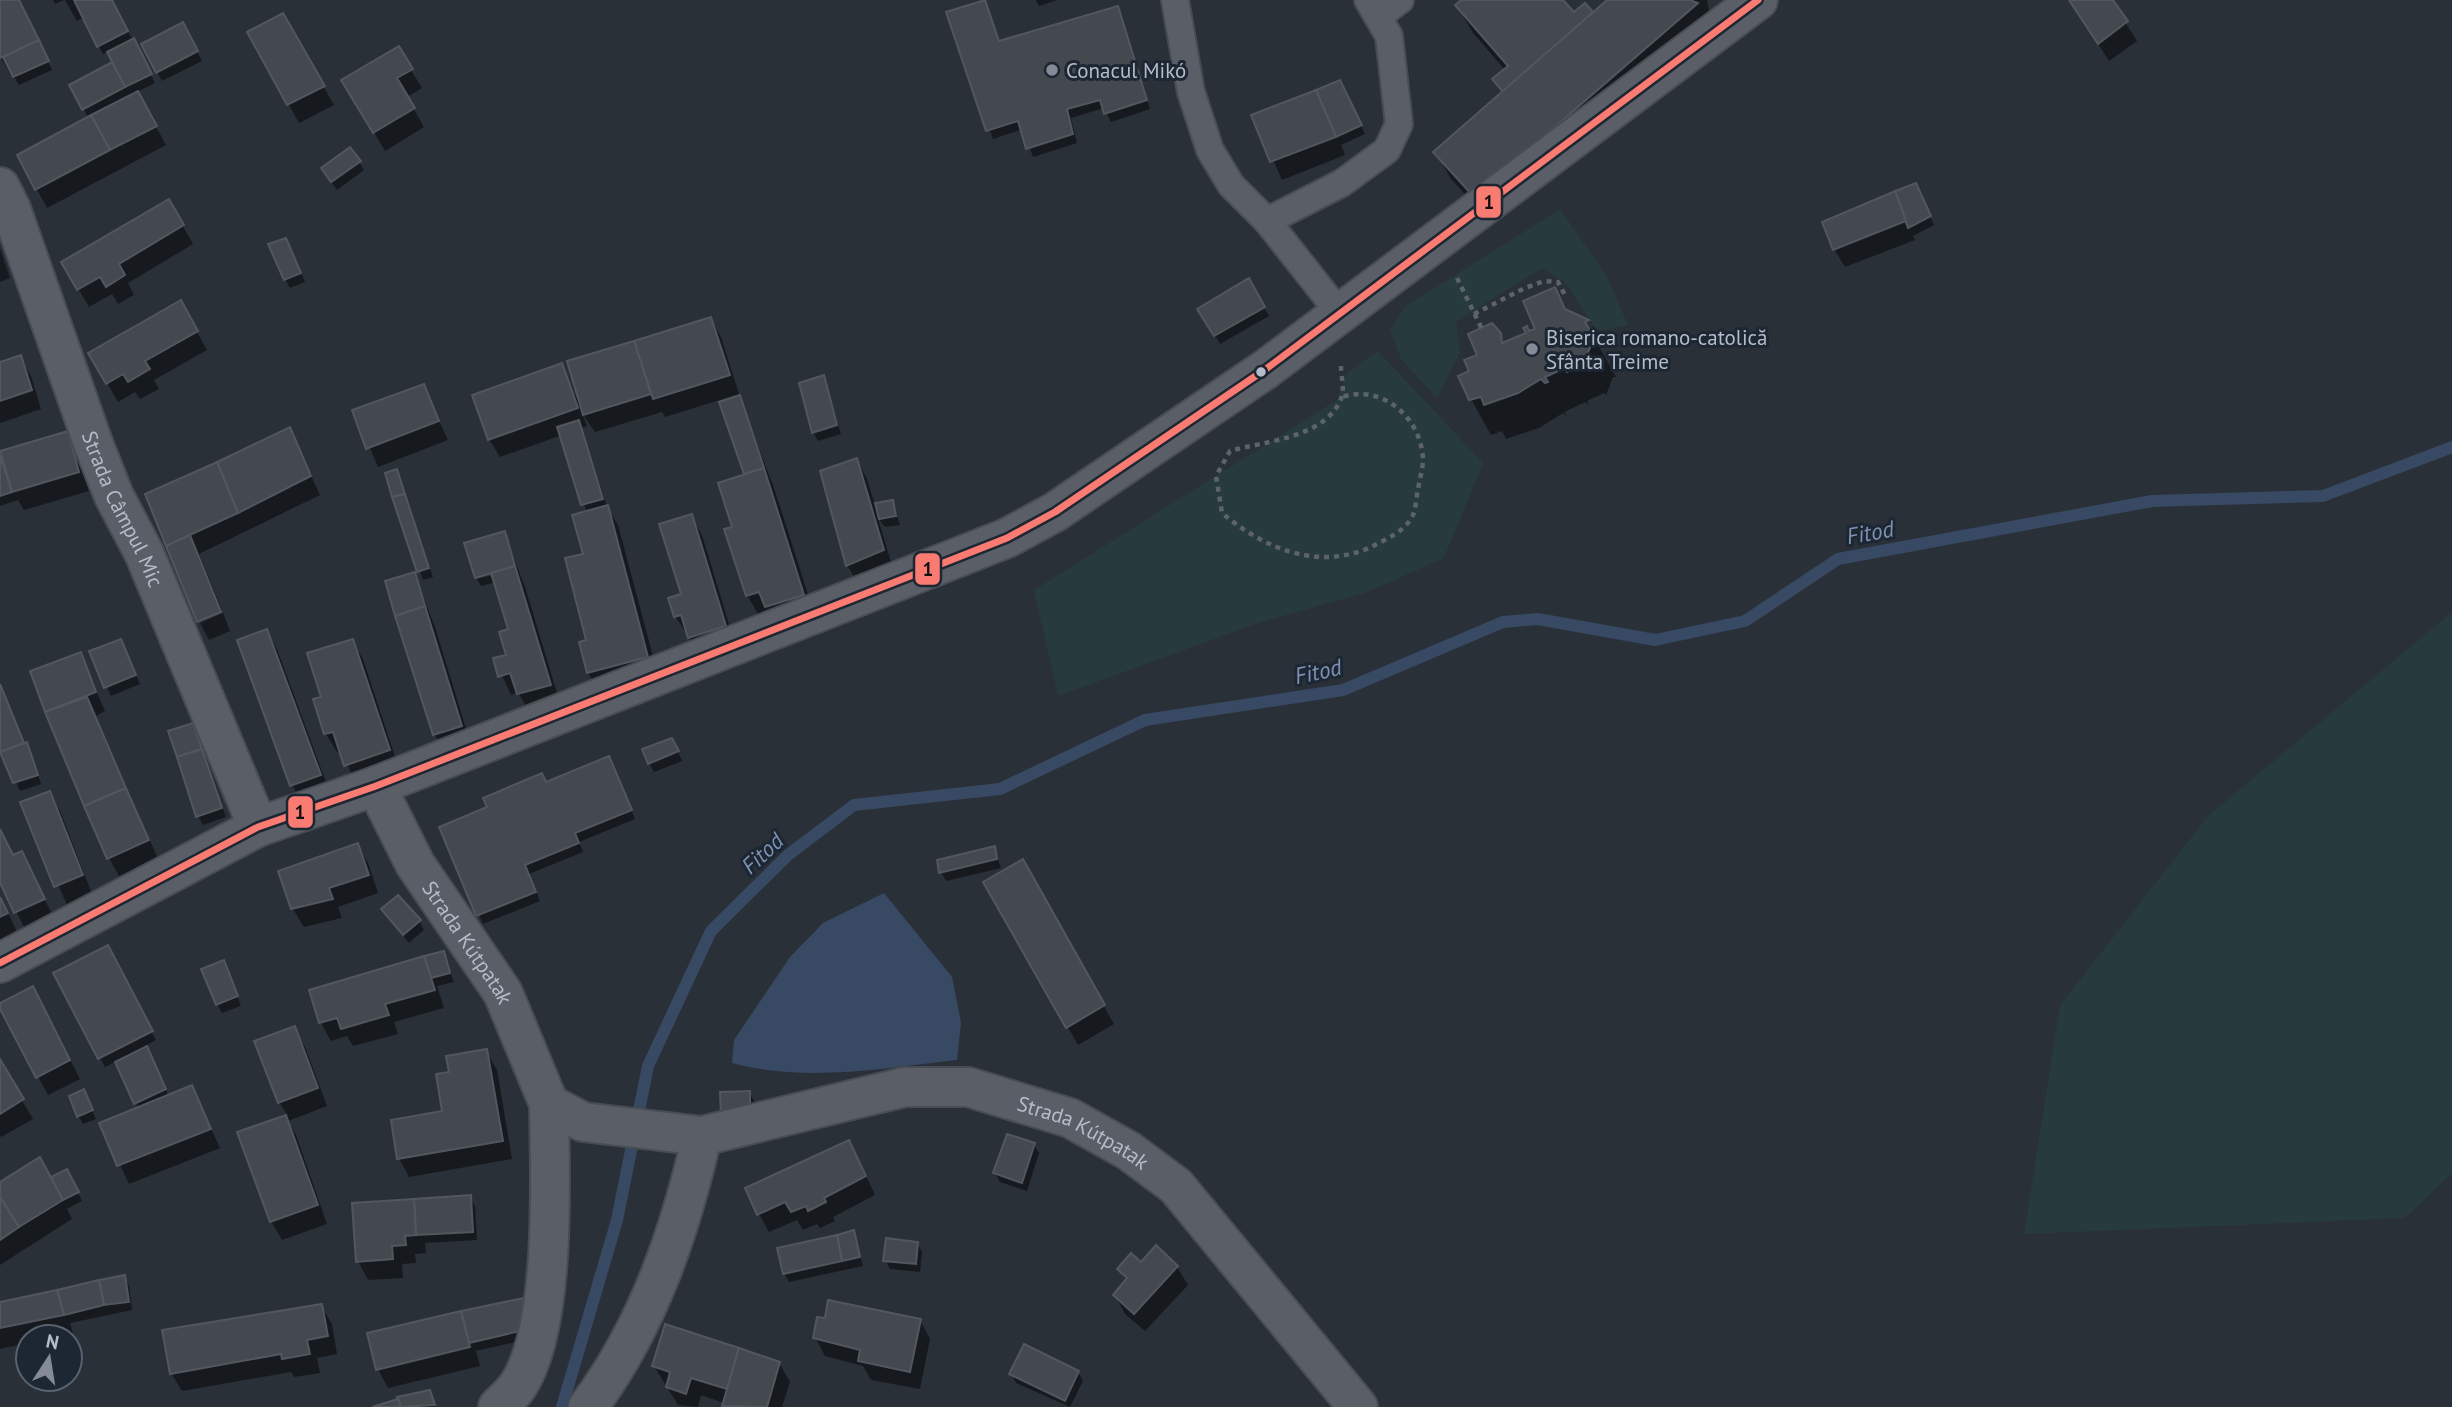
<svg xmlns="http://www.w3.org/2000/svg" width="2452" height="1407" viewBox="0 0 2452 1407" font-family="'PT Sans',sans-serif">
	<rect width="100%" height="100%" fill="#2a3038"/>
	<!-- green -->
	<g fill="#273a3e">
		<polygon points="1560,209 1608,278 1628,325 1597,331 1565,282 1542,268 1456,322 1460,352 1437,398 1401,359 1390,329 1406,306"/>
		<polygon points="1378,351 1483,463 1444,558 1368,592 1261,622 1058,696 1034,590 1337,400 1346,374"/>
		<polygon points="2452,612 2452,1173 2405,1218 2024,1234 2060,1005 2209,815"/>
	</g>
	<!-- water -->
	<path fill="#384963" d="M884 893 952 977 961 1022 957 1060C883 1068 806 1083 732 1063L734 1040 790 957 823 923Z"/>
	<!-- shadow -->
	<g fill="#0007">
		<polygon points="0,0 19,0 52,70 19,85 13,75 11,76 0,56"/>
		<polygon points="53,0 64,0 55,4"/>
		<polygon points="65,0 112,0 155,83 137,92 166,145 47,208 19,156 89,119 72,86 114,63 109,52 103,54 84,17 77,21"/>
		<polygon points="1036,0 1057,0 1039,6"/>
		<polygon points="1464,0 1561,0 1573,14 1584,5 1593,14 1609,0 1707,0 1713,31 1491,223 1451,179 1436,152 1503,94 1494,80 1505,70 1473,33 1457,6"/>
		<polygon points="2070,0 2111,0 2137,41 2109,61"/>
		<polygon points="984,1 1000,42 1118,8 1150,109 1111,122 1104,108 1071,118 1077,143 1033,157 1023,129 993,139 948,13"/>
		<polygon points="283,15 334,105 299,123 249,32"/>
		<polygon points="183,25 202,61 162,81 157,72"/>
		<polygon points="398,49 422,88 407,97 424,127 385,151 344,81"/>
		<polygon points="1345,90 1365,134 1341,145 1345,155 1282,180 1254,116"/>
		<polygon points="359,162 364,170 337,190 328,178"/>
		<polygon points="1920,194 1934,225 1913,236 1915,240 1845,267 1834,249"/>
		<polygon points="169,201 193,244 128,283 134,295 118,304 112,294 89,307 63,263"/>
		<polygon points="0,248 10,278 0,282"/>
		<polygon points="290,248 305,282 290,288 285,279"/>
		<polygon points="1248,281 1269,316 1220,344 1200,310"/>
		<polygon points="1555,289 1569,313 1585,322 1616,377 1613,377 1606,395 1604,393 1587,401 1589,406 1586,402 1564,412 1567,417 1563,413 1539,428 1506,439 1502,431 1491,435 1471,399 1471,371 1479,356 1499,334 1504,344 1537,330"/>
		<polygon points="180,302 207,350 154,380 159,389 140,399 135,392 118,402 90,353"/>
		<polygon points="711,319 721,337 739,394 665,417 662,412 595,432 582,413 587,426 582,428 607,507 618,525 658,675 599,691 588,673 585,555 587,513 562,435 500,457 489,439 561,365 576,397 579,396 569,362"/>
		<polygon points="20,357 31,376 41,409 0,423 0,364"/>
		<polygon points="823,377 841,434 818,441 813,432"/>
		<polygon points="423,387 448,440 378,467 354,411"/>
		<polygon points="739,397 774,488 814,613 777,625 768,610 758,614 747,595 734,528 746,475 721,403"/>
		<polygon points="290,430 320,495 199,554 222,610 198,620 147,495"/>
		<polygon points="67,434 78,452 89,491 24,510 18,500 0,506 1,452"/>
		<polygon points="857,460 867,479 875,505 892,502 900,525 885,527 878,518 893,569 858,583 847,565"/>
		<polygon points="396,471 433,577 423,580 387,474"/>
		<polygon points="691,516 702,535 735,644 701,655 675,616 683,595"/>
		<polygon points="504,533 525,587 560,703 529,712 518,692 511,695 495,660 508,656 510,631 496,582 481,586 477,579 493,575"/>
		<polygon points="414,574 435,627 471,745 445,753 435,735 397,616"/>
		<polygon points="223,613 230,631 209,640 200,623"/>
		<polygon points="267,631 277,649 330,793 302,803 292,785"/>
		<polygon points="352,641 363,659 399,769 356,783 341,751 337,752 326,734 315,701 323,698"/>
		<polygon points="125,650 140,684 111,696 92,652"/>
		<polygon points="80,654 105,711 96,716 158,859 119,876 109,858 32,672"/>
		<polygon points="0,687 24,745 31,752 41,784 20,791 0,747"/>
		<polygon points="192,725 226,817 203,825 198,816"/>
		<polygon points="677,749 682,761 654,772 649,763"/>
		<polygon points="609,758 635,819 579,842 583,852 529,874 540,901 483,924 441,828"/>
		<polygon points="49,793 60,811 92,894 67,905 22,803"/>
		<polygon points="0,829 14,857 21,853 54,918 26,931 0,879"/>
		<polygon points="358,845 368,863 378,893 338,907 342,918 304,927 293,909 280,872"/>
		<polygon points="994,848 1001,868 946,881 941,872"/>
		<polygon points="1023,862 1114,1024 1078,1045 986,882"/>
		<polygon points="0,896 17,932 0,940"/>
		<polygon points="383,910 419,921 424,930 409,943"/>
		<polygon points="107,948 156,1040 145,1046 169,1097 192,1088 220,1148 129,1184 101,1124 139,1109 117,1061 105,1067 56,974"/>
		<polygon points="443,953 454,982 437,986 444,1008 394,1022 398,1034 353,1046 347,1036 331,1041 321,1023 311,991"/>
		<polygon points="228,971 241,1006 222,1013 217,1004"/>
		<polygon points="0,1005 43,1007 80,1079 48,1095"/>
		<polygon points="294,1028 305,1047 327,1106 288,1121 296,1135 327,1224 282,1240 271,1221 240,1133 288,1116 279,1102"/>
		<polygon points="486,1051 497,1070 512,1159 409,1177 399,1158 444,1113 451,1074"/>
		<polygon points="0,1063 33,1119 1,1137 0,1136"/>
		<polygon points="749,1092 754,1101 755,1123 727,1124"/>
		<polygon points="86,1098 96,1119 83,1124 78,1116"/>
		<polygon points="1034,1145 1039,1153 1027,1191 1000,1182 995,1173"/>
		<polygon points="859,1161 875,1195 833,1217 835,1221 820,1228 817,1224 803,1230 797,1220 769,1232 759,1214"/>
		<polygon points="67,1171 82,1201 67,1209 72,1219 0,1265 0,1184 51,1179"/>
		<polygon points="470,1197 475,1206 477,1240 425,1243 426,1253 415,1254 416,1263 402,1264 403,1278 368,1280 358,1261"/>
		<polygon points="853,1232 863,1266 789,1282 784,1273"/>
		<polygon points="917,1243 922,1252 920,1272 890,1269 885,1260"/>
		<polygon points="1177,1267 1188,1285 1145,1331 1125,1314 1115,1295 1127,1282 1119,1269"/>
		<polygon points="124,1277 129,1286 132,1310 70,1323 73,1334 28,1337 28,1343 0,1349 0,1305"/>
		<polygon points="523,1300 528,1308 524,1340 476,1351 480,1366 388,1388 378,1369"/>
		<polygon points="321,1306 332,1324 337,1354 317,1358 320,1373 294,1377 291,1372 182,1391 171,1373"/>
		<polygon points="920,1320 930,1339 920,1389 871,1380 863,1366 825,1356 815,1337"/>
		<polygon points="779,1363 790,1382 782,1407 724,1407 724,1403 701,1395 698,1407 678,1405 654,1366"/>
		<polygon points="1078,1372 1083,1381 1070,1407 1016,1383 1011,1374"/>
		<polygon points="429,1392 436,1407 374,1407 398,1399"/>
	</g>
	<g fill="none" stroke-linecap="round" stroke-linejoin="round">
		<!-- stream -->
		<polyline stroke="#384963" stroke-width="12" points="562,1407 617,1220 648,1066 711,931 788,855 854,805 1000,789 1145,720 1343,690 1503,622 1538,619 1655,640 1745,621 1838,559 2152,501 2323,496 2452,447"/>
	</g>
	<!-- building -->
	<g fill="#444950" stroke="#52575f" stroke-width="2">
		<polygon points="0,0 19,0 39,40 0,58"/>
		<polygon points="74,0 112,0 128,31 97,47"/>
		<polygon points="985,0 999,41 1118,6 1147,100 1104,114 1100,100 1067,109 1073,134 1026,149 1018,121 986,131 946,12"/>
		<polygon points="1461,0 1563,0 1574,12 1585,3 1593,12 1503,92 1492,79 1508,66 1455,5"/>
		<polygon points="1607,0 1690,0 1698,3 1474,197 1433,152"/>
		<polygon points="2069,0 2113,0 2128,21 2098,44"/>
		<polygon points="283,13 325,86 287,105 247,32"/>
		<polygon points="183,22 198,51 156,73 141,44"/>
		<polygon points="134,38 152,74 125,87 107,52"/>
		<polygon points="39,40 49,61 13,77 3,57"/>
		<polygon points="399,46 413,69 397,78 415,108 373,133 341,80"/>
		<polygon points="112,62 125,87 82,110 69,85"/>
		<polygon points="1340,80 1362,125 1336,137 1316,90"/>
		<polygon points="1316,90 1336,137 1270,162 1251,115"/>
		<polygon points="138,91 157,126 110,150 91,115"/>
		<polygon points="91,115 110,150 35,190 17,155"/>
		<polygon points="350,147 361,161 331,182 321,168"/>
		<polygon points="1916,183 1931,216 1908,228 1895,191"/>
		<polygon points="1895,191 1906,221 1833,250 1822,222"/>
		<polygon points="169,199 184,225 119,264 125,275 106,287 100,277 77,290 61,262"/>
		<polygon points="286,238 301,273 284,280 268,244"/>
		<polygon points="1249,278 1265,307 1214,336 1197,309"/>
		<polygon points="1555,287 1565,309 1589,320 1585,322 1597,342 1593,342 1586,356 1589,359 1586,362 1582,359 1569,365 1571,370 1567,372 1565,368 1545,377 1548,382 1545,383 1541,379 1518,393 1484,405 1481,397 1469,400 1458,376 1469,371 1464,360 1477,355 1468,334 1492,323 1501,333 1502,343 1526,333 1523,328 1527,326 1529,331 1535,329 1523,301"/>
		<polygon points="181,300 198,331 145,361 150,369 128,382 123,374 106,384 88,353"/>
		<polygon points="711,317 730,375 653,399 634,341"/>
		<polygon points="634,341 651,394 583,415 567,361"/>
		<polygon points="21,355 32,390 0,401 0,362"/>
		<polygon points="562,363 578,408 488,440 472,395"/>
		<polygon points="824,375 837,425 812,433 799,383"/>
		<polygon points="424,384 439,421 366,449 352,410"/>
		<polygon points="740,395 764,468 744,474 719,402"/>
		<polygon points="579,420 603,499 581,505 557,427"/>
		<polygon points="290,427 311,476 238,513 217,462"/>
		<polygon points="68,431 79,472 12,492 0,451"/>
		<polygon points="0,456 12,492 0,496"/>
		<polygon points="857,458 884,550 846,566 820,471"/>
		<polygon points="217,462 238,513 166,546 145,494"/>
		<polygon points="764,468 804,595 765,607 759,592 746,596 724,529 732,527 718,483"/>
		<polygon points="397,469 405,494 392,497 385,473"/>
		<polygon points="405,494 429,568 417,572 392,497"/>
		<polygon points="893,500 896,516 879,519 875,503"/>
		<polygon points="608,505 648,657 587,673 579,642 586,640 565,558 583,554 572,515"/>
		<polygon points="692,514 726,626 688,638 681,615 674,617 668,598 681,594 659,524"/>
		<polygon points="505,531 515,566 475,578 464,543"/>
		<polygon points="190,535 221,612 197,622 166,546"/>
		<polygon points="515,566 551,685 517,694 510,673 498,677 493,658 506,655 499,632 508,629 491,573"/>
		<polygon points="415,572 425,606 395,616 385,581"/>
		<polygon points="425,606 462,726 433,735 395,616"/>
		<polygon points="267,629 321,775 290,786 237,640"/>
		<polygon points="121,639 136,675 104,688 89,651"/>
		<polygon points="353,639 390,750 344,766 333,732 324,734 313,699 321,697 307,653"/>
		<polygon points="81,652 96,692 45,712 30,671"/>
		<polygon points="0,684 24,743 0,752"/>
		<polygon points="87,697 126,788 84,806 45,712"/>
		<polygon points="193,723 202,749 177,757 168,731"/>
		<polygon points="672,738 679,751 648,764 642,749"/>
		<polygon points="27,742 38,775 13,783 0,752"/>
		<polygon points="202,749 222,808 196,817 177,757"/>
		<polygon points="609,756 632,810 575,833 579,843 525,865 536,892 476,916 439,827 487,807 483,798 542,773 546,782"/>
		<polygon points="126,788 149,840 107,859 84,806"/>
		<polygon points="50,791 83,875 54,887 20,802"/>
		<polygon points="0,829 13,855 22,851 45,899 14,913 0,883"/>
		<polygon points="358,843 369,875 329,888 333,899 291,909 278,871"/>
		<polygon points="995,846 997,859 939,873 937,860"/>
		<polygon points="1023,859 1105,1005 1066,1028 983,882"/>
		<polygon points="398,895 421,920 403,935 381,909"/>
		<polygon points="0,897 8,913 0,917"/>
		<polygon points="108,945 153,1031 98,1059 53,973"/>
		<polygon points="444,951 450,973 431,978 424,956"/>
		<polygon points="424,956 435,990 385,1004 389,1015 341,1029 337,1018 319,1023 309,990"/>
		<polygon points="224,960 238,996 216,1005 201,969"/>
		<polygon points="33,986 70,1060 36,1078 0,1009 0,1003"/>
		<polygon points="295,1026 318,1088 278,1103 254,1041"/>
		<polygon points="147,1046 166,1089 134,1104 115,1062"/>
		<polygon points="487,1049 503,1141 397,1159 391,1120 442,1111 436,1074 449,1072 446,1056"/>
		<polygon points="0,1059 24,1099 0,1114"/>
		<polygon points="192,1085 211,1129 117,1166 99,1123"/>
		<polygon points="84,1089 93,1110 77,1117 69,1096"/>
		<polygon points="750,1091 750,1114 721,1116 720,1092"/>
		<polygon points="286,1115 318,1205 270,1222 237,1132"/>
		<polygon points="1007,1134 1035,1143 1022,1183 993,1173"/>
		<polygon points="849,1140 866,1176 824,1198 826,1202 808,1211 806,1206 791,1212 785,1202 757,1215 745,1188"/>
		<polygon points="40,1157 63,1200 19,1227 0,1197 0,1182"/>
		<polygon points="67,1169 79,1192 63,1200 51,1177"/>
		<polygon points="471,1195 473,1232 416,1235 414,1199"/>
		<polygon points="0,1197 19,1227 0,1240"/>
		<polygon points="414,1199 416,1235 405,1236 406,1245 392,1246 393,1259 356,1262 352,1203"/>
		<polygon points="854,1230 860,1257 842,1261 837,1235"/>
		<polygon points="837,1235 842,1261 783,1274 777,1248"/>
		<polygon points="886,1238 918,1242 916,1264 883,1261"/>
		<polygon points="1156,1245 1178,1266 1134,1314 1113,1295 1127,1278 1117,1269 1131,1253 1141,1262"/>
		<polygon points="125,1275 129,1302 104,1305 99,1280"/>
		<polygon points="99,1280 104,1305 64,1315 57,1290"/>
		<polygon points="57,1290 64,1315 0,1328 0,1302"/>
		<polygon points="524,1298 520,1331 469,1343 461,1311"/>
		<polygon points="828,1300 921,1319 910,1372 858,1361 860,1350 813,1338 817,1317 825,1318"/>
		<polygon points="322,1304 328,1336 307,1340 310,1354 282,1359 281,1354 170,1374 162,1330"/>
		<polygon points="461,1311 470,1347 376,1370 367,1333"/>
		<polygon points="665,1324 739,1348 727,1389 691,1378 686,1394 666,1387 670,1372 652,1366"/>
		<polygon points="1024,1344 1079,1371 1065,1401 1009,1374"/>
		<polygon points="739,1348 780,1362 767,1407 722,1406"/>
		<polygon points="430,1390 435,1405 401,1407 397,1397"/>
		<polygon points="398,1399 401,1407 372,1407"/>
	</g>
	<g fill="none" stroke-linecap="round" stroke-linejoin="round">
		<!-- lane casing -->
		<g stroke="#484c53" stroke-width="30">
			<g id="lane">
				<polyline points="1175,0 1191,92 1210,150 1231,185 1267,221 1338,311"/>
				<polyline points="1378,17 1400,0"/>
				<polyline points="1267,221 1342,183 1387,150 1399,124 1389,36 1368,0"/>
			</g>
		</g>
		<!-- street casing -->
		<g stroke="#484c53" stroke-width="42">
			<g id="street">
				<path id="s1" d="M0 187 11 209 93 443 114 496 144 553 258 827"/>
				<path id="s2" d="M376 786 415 864 503 993 549 1104 583 1122 702 1136C680 1232 648 1327 588 1407"/>
				<polyline points="0,963 258,827 376,786 946,562 1007,538 1055,512 1266,369 1758,0"/>
				<path id="s3" d="M702 1136 905 1087H968L1070 1118 1129 1151 1176 1186 1358 1407"/>
				<path d="M498 1407C504 1401 512 1394 517 1387 557 1329 550 1176 549 1104"/>
			</g>
		</g>
		<!-- path -->
		<g stroke="#5d636a" stroke-width="4.5" stroke-dasharray="5 5" stroke-linecap="butt">
			<polyline points="1457,278 1482,329"/>
			<polyline points="1474,314 1523,289 1544,281 1558,282 1566,297"/>
			<path d="M1341 366C1341 375 1345 390 1341 399 1325 438 1265 441 1230 451L1216 476 1222 513C1267 551 1324 573 1379 543 1392 536 1405 530 1412 517 1416 510 1416 498 1418 490 1419 481 1423 469 1423 459 1421 417 1382 384 1342 397"/>
		</g>
		<!-- lane -->
		<use href="#lane" stroke="#5a5e66" stroke-width="26"/>
		<!-- street -->
		<use href="#street" stroke="#5a5e66" stroke-width="38"/>
		<!-- bus-1 casing -->
		<g stroke="#1d2633" stroke-width="12">
			<polyline id="bus-1" points="0,963 258,827 376,786 1007,538 1055,512 1266,369 1758,0"/>
		</g>
		<!-- bus-1 -->
		<use href="#bus-1" stroke="#fa7b71" stroke-width="7"/>
	</g>
	<!-- markers -->
	<g fill="#848b96" stroke="#1d2633" stroke-width="2.5">
		<circle cx="1052" cy="70" r="7"/>
		<circle cx="1532" cy="349" r="7"/>
	</g>
	<circle fill="#b4bcc9" stroke="#1d2633" stroke-width="2.5" cx="1261" cy="372" r="6"/>
	<g text-anchor="middle" dominant-baseline="central" stroke-width="6" stroke-linejoin="round" paint-order="stroke">
		<!-- poi labels -->
		<g font-size="21" fill="#b4bcc9" stroke="#1d2633" text-anchor="start">
			<text x="1066" y="70">Conacul Mikó</text>
			<text x="1546" y="337">Biserica romano-catolică<tspan x="1546" dy="24">Sfânta Treime</tspan></text>
		</g>
		<!-- street labels -->
		<g font-size="21" fill="#b4bcc9" stroke="#1d2633">
			<text stroke="none"><textPath href="#s1" startOffset="345">Strada Câmpul Mic</textPath></text>
			<text stroke="none"><textPath href="#s2" startOffset="182">Strada Kútpatak</textPath></text>
			<text stroke="none"><textPath href="#s3" startOffset="396">Strada Kútpatak</textPath></text>
		</g>
		<!-- water labels -->
		<g font-size="23" font-style="italic" fill="#7c92b1" stroke="#1d2633">
			<text transform="translate(1870 532) rotate(-10)">Fitod</text>
			<text transform="translate(1318 671) rotate(-12)">Fitod</text>
			<text transform="translate(762 853) rotate(-43)">Fitod</text>
		</g>
	</g>
	<g stroke="#1d2633" stroke-width="2.5">
		<rect x="1475" y="185" width="27" height="34" rx="7" fill="#fa7b71"/>
		<rect x="914" y="552" width="27" height="34" rx="7" fill="#fa7b71"/>
		<rect x="287" y="795" width="27" height="34" rx="7" fill="#fa7b71"/>
	</g>
	<g font-size="19" text-anchor="middle" font-weight="bold" fill="#111">
		<text x="1489" y="209">1</text>
		<text x="928" y="576">1</text>
		<text x="300" y="819">1</text>
	</g>
	<!-- north arrow -->
	<g transform="translate(49 1358) rotate(12)"><circle r="33" fill="#1d2633" stroke="#59626f" stroke-width="2"/>
	<path d="M0-5L12 26L0 18L-12 26Z" fill="#848b96"/>
	<text y="-10" font-size="19" font-weight="bold" text-anchor="middle" fill="#b4bcc9">N</text>
	</g>
</svg>
